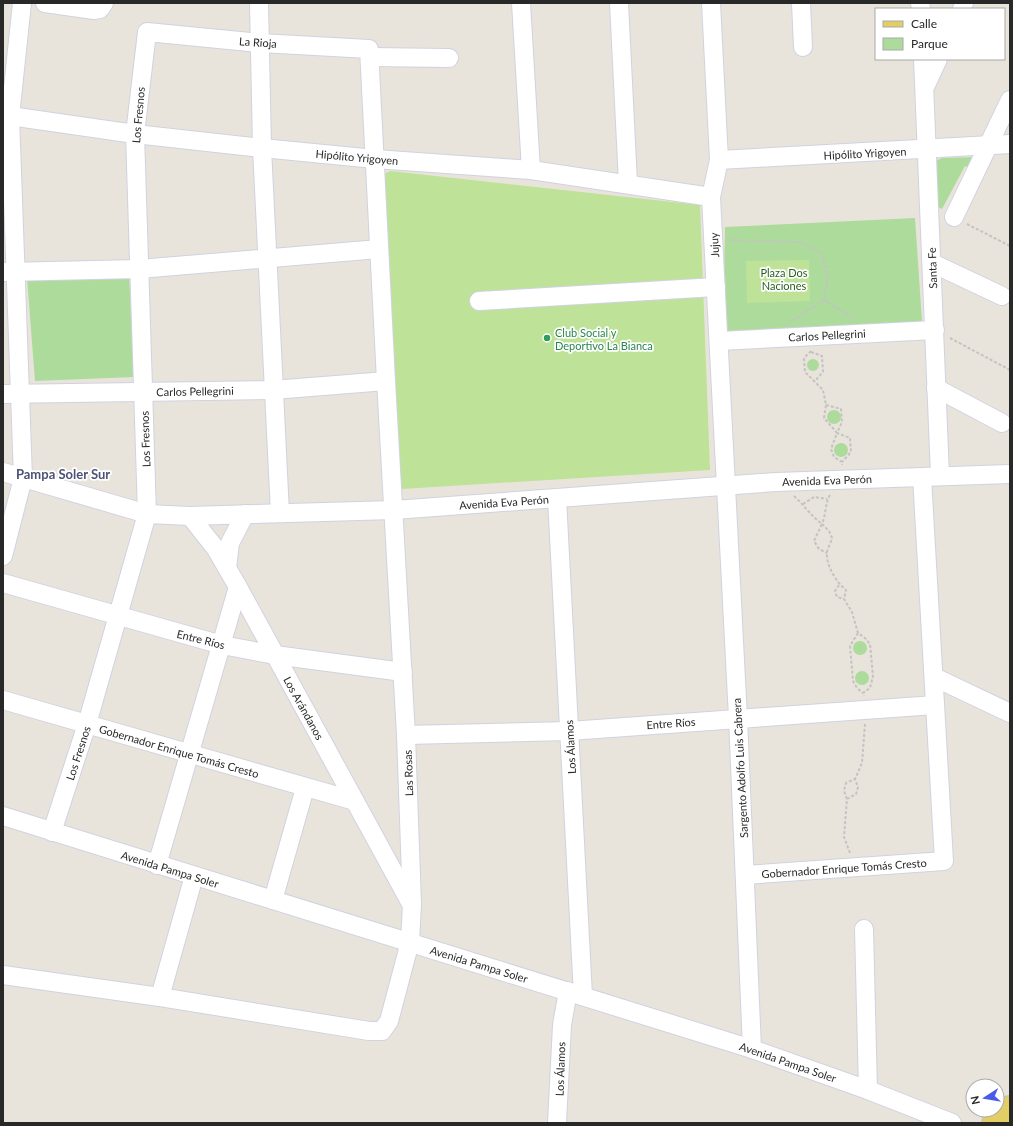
<svg xmlns="http://www.w3.org/2000/svg" width="1013" height="1126" viewBox="0 0 1013 1126" font-family="Lato,sans-serif">
	<rect width="100%" height="100%" fill="#e9e4db"/>
	<!-- green -->
	<g fill="#addb9c">
		<polygon points="978,157 973,170 965,166 942,209 934,205 935,161 942,158"/>
		<polygon points="915,218 922,321 886,326 723,335 725,227"/>
		<polygon points="129,273 134,377 35,381 27,278"/>
		<circle cx="813" cy="365" r="6"/>
		<circle cx="834" cy="417" r="7"/>
		<circle cx="841" cy="450" r="7"/>
		<circle cx="860" cy="648" r="7"/>
		<circle cx="862" cy="678" r="7"/>
	</g>
	<!-- pitch -->
	<g fill="#bee298">
		<polygon points="390,171 700,205 710,470 402,489 396,478 380,176"/>
		<polygon points="809,260 810,301 747,303 746,261"/>
	</g>
	<g fill="none" stroke-linecap="round" stroke-linejoin="round">
		<!-- minor casing -->
		<g stroke="#d0d2e0" stroke-width="20">
			<g id="minor">
				<polyline points="45,3 94,10 100,9 104,3"/>
				<polyline points="259,3 262,148 280,513"/>
				<polyline points="521,3 531,170"/>
				<polyline points="619,3 628,183"/>
				<polyline points="711,3 719,160 711,197 738,718 752,1049"/>
				<polyline points="801,3 803,47"/>
				<polyline points="920,3 921,9"/>
				<polyline points="962,9 964,3"/>
				<polyline points="370,57 449,58"/>
				<polyline points="923,59 940,476"/>
				<polyline points="926,85 938,59"/>
				<polyline points="3,115 135,134 262,148 375,159 531,170 711,197"/>
				<polyline points="719,160 1010,144"/>
				<polyline points="954,217 1010,100"/>
				<polyline points="932,263 1002,296"/>
				<polyline points="4,272 139,269 379,249"/>
				<polyline points="479,301 716,287"/>
				<polyline points="719,341 935,330"/>
				<polyline points="936,388 1002,423"/>
				<polyline points="3,394 273,390 386,381"/>
				<polyline points="3,472 147,514 190,516 394,510 776,482 1010,474"/>
				<polyline points="557,498 583,996"/>
				<polyline points="190,516 216,549 238,587 410,902"/>
				<polyline points="3,556 23,478 10,116 22,3"/>
				<polyline points="227,568 230,543 245,514"/>
				<polyline points="3,583 222,645 275,655 403,672"/>
				<polyline points="934,677 1010,713"/>
				<polyline points="3,700 355,801"/>
				<polyline points="406,735 569,731 935,705"/>
				<polyline points="3,816 752,1049 868,1090 952,1123"/>
				<polyline points="157,865 238,587"/>
				<polyline points="745,875 944,861 922,477"/>
				<polyline points="273,900 305,788"/>
				<polyline points="864,929 868,1090"/>
				<polyline points="3,975 160,997 369,1031 382,1031 389,1021 410,942 412,904 406,735 386,381 369,49 260,43 147,32 135,134 147,514 87,724 52,832"/>
				<polyline points="160,997 194,876"/>
				<polyline points="557,1123 562,1025 568,991"/>
			</g>
		</g>
		<!-- major casing -->
		<g stroke="#c3c3c3" stroke-width="24">
			<polyline id="major" points="993,1123 1010,1107"/>
		</g>
		<!-- path -->
		<g stroke="#c3c3c3" stroke-width="2" stroke-dasharray="3 2" stroke-linecap="butt">
			<polyline points="967,224 1010,246"/>
			<polyline points="727,240 801,242 822,254 828,277 824,300 790,322"/>
			<polyline points="824,300 855,319"/>
			<polyline points="950,338 1010,370"/>
			<polyline points="811,351 804,358 805,372 823,390 826,405 824,418 837,433 831,449 834,457 842,462 842,465"/>
			<polyline points="811,352 822,356 823,372 815,381"/>
			<polyline points="826,405 841,409 842,422 837,433 850,438 851,452 842,462"/>
			<path d="M830 495C825 503 826 515 822 524L829 531 832 538C831 543 827 549 827 553 826 566 837 583 846 590L844 599 852 612 858 633 865 638 870 644 873 676 870 688 863 693 864 696"/>
			<path d="M794 496C804 505 811 516 822 524L814 541 819 549 827 553"/>
			<polyline points="803,504 814,497 827,499"/>
			<polyline points="839,585 835,591 837,597 844,599"/>
			<polyline points="858,633 850,646 853,681 857,688 863,693"/>
			<polyline points="847,799 844,791 846,783 855,779"/>
			<polyline points="850,853 844,837 847,799 856,794 858,787 855,779 862,763 865,724"/>
		</g>
		<!-- minor -->
		<use href="#minor" stroke="#fff" stroke-width="18"/>
		<!-- major -->
		<use href="#major" stroke="#e3ce66" stroke-width="22"/>
	</g>
	<!-- markers -->
	<circle fill="#2e9e5b" stroke="#fff" stroke-width="1.5" cx="547" cy="338" r="4"/>
	<g text-anchor="middle" dominant-baseline="central" stroke-width="3.5" stroke-linejoin="round" paint-order="stroke">
		<!-- street labels -->
		<g font-size="11" fill="#282828" stroke="#fff">
			<text transform="translate(258 42) rotate(4)">La Rioja</text>
			<text transform="translate(138 115) rotate(-85)">Los Fresnos</text>
			<text transform="translate(865 153) rotate(-3)">Hipólito Yrigoyen</text>
			<text transform="translate(357 157) rotate(5)">Hipólito Yrigoyen</text>
			<text transform="translate(714 245) rotate(-93)">Jujuy</text>
			<text transform="translate(932 268) rotate(-92)">Santa Fe</text>
			<text transform="translate(827 335) rotate(-3)">Carlos Pellegrini</text>
			<text transform="translate(195 391) rotate(-1)">Carlos Pellegrini</text>
			<text transform="translate(145 439) rotate(-92)">Los Fresnos</text>
			<text transform="translate(827 480) rotate(-2)">Avenida Eva Perón</text>
			<text transform="translate(504 502) rotate(-4)">Avenida Eva Perón</text>
			<text transform="translate(201 639) rotate(14)">Entre Ríos</text>
			<text transform="translate(304 708) rotate(61)">Los Arándanos</text>
			<text transform="translate(671 723) rotate(-4)">Entre Ríos</text>
			<text transform="translate(570 747) rotate(-93)">Los Álamos</text>
			<text transform="translate(179 751) rotate(16)">Gobernador Enrique Tomás Cresto</text>
			<text transform="translate(78 753) rotate(-72)">Los Fresnos</text>
			<text transform="translate(740 768) rotate(-93)">Sargento Adolfo Luis Cabrera</text>
			<text transform="translate(408 773) rotate(-92)">Las Rosas</text>
			<text transform="translate(844 868) rotate(-4)">Gobernador Enrique Tomás Cresto</text>
			<text transform="translate(170 869) rotate(17)">Avenida Pampa Soler</text>
			<text transform="translate(479 964) rotate(17)">Avenida Pampa Soler</text>
			<text transform="translate(788 1062) rotate(19)">Avenida Pampa Soler</text>
			<text transform="translate(560 1069) rotate(-88)">Los Álamos</text>
		</g>
		<!-- park labels -->
		<g font-size="11" fill="#285d20" stroke="#fff">
			<text x="784" y="272">Plaza Dos<tspan x="784" dy="13">Naciones</tspan></text>
		</g>
		<!-- leisure labels -->
		<g font-size="11" fill="#27864d" stroke="#fff" text-anchor="start">
			<text x="555" y="332">Club Social y<tspan x="555" dy="13">Deportivo La Bianca</tspan></text>
		</g>
		<!-- quarter labels -->
		<g font-size="13" font-weight="bold" fill="#4d5174" stroke="#fff">
			<text x="63" y="474">Pampa Soler Sur</text>
		</g>
	</g>
	<!-- border -->
	<rect width="1013" height="1126" fill="none" stroke="#282828" stroke-width="8"/>
	<!-- legend -->
	<rect x="875" y="8" width="130" height="52" fill="#ffffff" stroke="#a9a9a9"/>
	<rect x="883" y="21" width="20" height="6" fill="#e3ce66" stroke="#a9a9a9"/>
	<text x="911" y="28" font-size="12" fill="#282828">Calle</text>
	<rect x="883" y="38" width="20" height="12" fill="#addb9c" stroke="#a9a9a9"/>
	<text x="911" y="48" font-size="12" fill="#282828">Parque</text>
	<!-- north arrow -->
	<g transform="translate(985 1098) rotate(258)"><circle r="19" fill="#ffffff" stroke="#a9a9a9"/>
	<path d="M0-3L7 15L0 10L-7 15Z" fill="#485ce9"/>
	<text y="-6" font-size="11" font-weight="bold" text-anchor="middle" fill="#282828">N</text>
	</g>
</svg>
